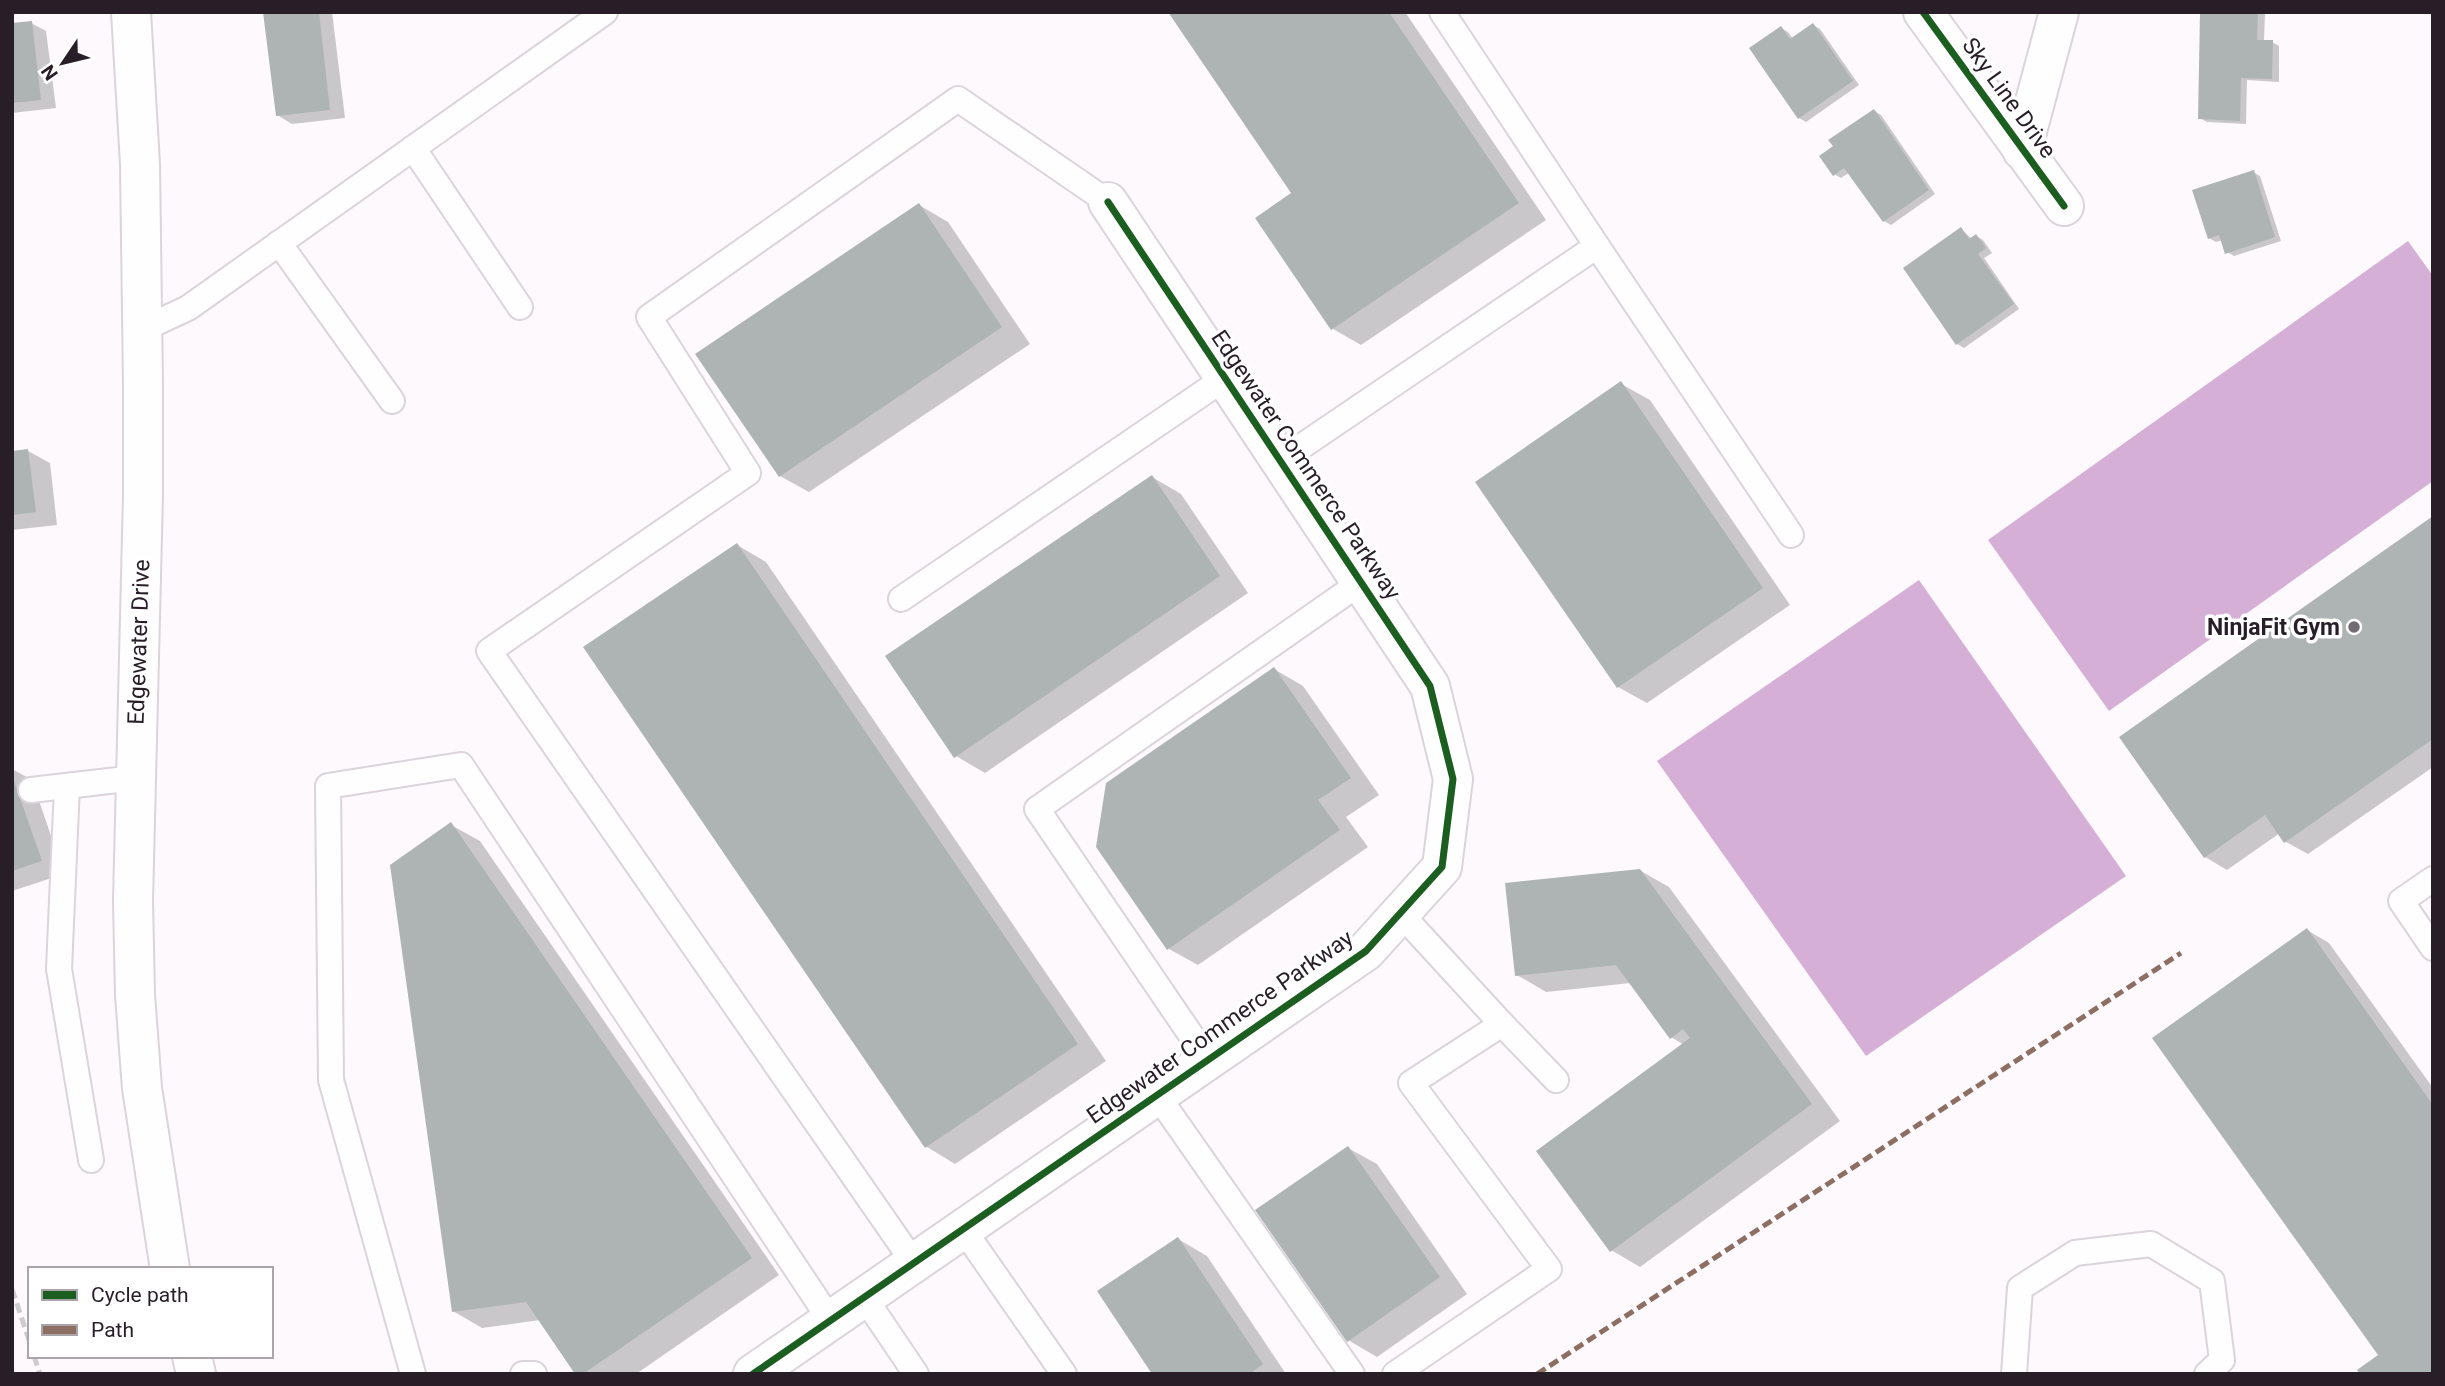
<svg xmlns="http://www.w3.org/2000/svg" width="2445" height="1386" viewBox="0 0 2445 1386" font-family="Roboto,sans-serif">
	<rect width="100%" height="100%" fill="#fdf9fd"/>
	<!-- water -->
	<g fill="#d6afd7">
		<polygon points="2408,241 2433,276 2433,481 2109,711 1988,540"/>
		<polygon points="1919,580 2126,876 1866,1056 1657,761"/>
	</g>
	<!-- shadow -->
	<g fill="#0003">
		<polygon points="265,12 332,12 345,118 292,124 277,115"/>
		<polygon points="1170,12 1405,12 1546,220 1361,345 1333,329 1293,194"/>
		<polygon points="2202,12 2265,12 2264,42 2272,42 2279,46 2279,82 2247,80 2246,124 2207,122 2200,118"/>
		<polygon points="31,23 46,31 56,108 12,113 12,25"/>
		<polygon points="1813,25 1820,29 1859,85 1806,122 1799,118 1781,28 1788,32 1793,39"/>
		<polygon points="1874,111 1881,115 1935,194 1891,225 1884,221 1850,172 1841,178 1834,174"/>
		<polygon points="2253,172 2260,176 2281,241 2234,256 2227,252 2223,240 2216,242 2209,238"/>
		<polygon points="919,205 948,222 1030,344 809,492 780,476"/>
		<polygon points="1961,229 1972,239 1976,236 1983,240 1992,253 1984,258 2019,309 1964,348 1957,344"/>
		<polygon points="1621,384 1650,400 1790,605 1647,703 1618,687"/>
		<polygon points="28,451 50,463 57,525 12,530 12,452"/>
		<polygon points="1152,477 1181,494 1248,593 985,773 956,756"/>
		<polygon points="2433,519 2433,767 2308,854 2286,842 2280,833 2227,870 2205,857"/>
		<polygon points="737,545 766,562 1106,1061 955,1164 927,1147 586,648"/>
		<polygon points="1274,669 1303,686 1379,795 1346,817 1368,847 1198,965 1169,949"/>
		<polygon points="12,769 32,780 64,874 12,891"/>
		<polygon points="451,825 480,841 779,1275 636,1374 577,1374 540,1320 482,1328 453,1311"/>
		<polygon points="1639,870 1669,887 1840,1121 1640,1267 1611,1250 1684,1045 1671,1037 1631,983 1546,992 1517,975"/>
		<polygon points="2307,930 2329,943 2433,1088 2433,1374 2380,1356"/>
		<polygon points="1348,1148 1377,1164 1467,1294 1377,1357 1348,1340"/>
		<polygon points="1178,1239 1207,1256 1286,1374 1154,1374"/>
	</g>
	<!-- building -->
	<g fill="#aeb4b4">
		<polygon points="263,12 319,12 330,110 276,116"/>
		<polygon points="1168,12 1389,12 1519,203 1331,330 1255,218 1291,193"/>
		<polygon points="2200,12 2258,12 2257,40 2273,40 2272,79 2241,78 2240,121 2198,119"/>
		<polygon points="32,21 41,100 12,103 12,23"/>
		<polygon points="1813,23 1853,81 1798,119 1749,48 1781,26 1790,39"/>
		<polygon points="1874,109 1929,190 1883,222 1844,168 1833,176 1819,156 1833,146 1828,140"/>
		<polygon points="2254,170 2275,237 2225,254 2219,235 2208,239 2192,190"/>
		<polygon points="919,203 1002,327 779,477 695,354"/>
		<polygon points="1961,227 1969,239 1976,234 1986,248 1978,254 2014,304 1956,345 1903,268"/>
		<polygon points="1621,381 1763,588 1617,688 1475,482"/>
		<polygon points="28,449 36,512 12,515 12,451"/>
		<polygon points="1152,475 1220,576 954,758 885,656"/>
		<polygon points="2433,516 2433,739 2284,843 2265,815 2204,858 2119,737"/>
		<polygon points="737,543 1078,1044 925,1148 583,647"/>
		<polygon points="1274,667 1351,778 1318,800 1340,830 1167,950 1096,847 1106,783"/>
		<polygon points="12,775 42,861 12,871"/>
		<polygon points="451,822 752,1258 583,1374 575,1374 526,1302 452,1312 390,865"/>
		<polygon points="1640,869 1812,1104 1610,1252 1536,1151 1690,1038 1683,1029 1670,1039 1616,965 1515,976 1505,883"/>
		<polygon points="2307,928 2433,1105 2433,1374 2360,1374 2357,1370 2378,1355 2152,1038"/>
		<polygon points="1348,1146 1440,1277 1347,1342 1255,1210"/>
		<polygon points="1178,1237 1263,1364 1249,1374 1152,1374 1097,1291"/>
	</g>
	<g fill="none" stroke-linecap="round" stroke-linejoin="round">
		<!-- lane casing -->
		<g stroke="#dbd4db" stroke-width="28">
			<g id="lane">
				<polyline points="413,148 520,307"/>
				<polyline points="279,243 392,401"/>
				<polyline points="1597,246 1791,535"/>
				<polyline points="143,329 188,308 605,12"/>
				<polyline points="1280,461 1597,246 1442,12"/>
				<polyline points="901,599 1225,378"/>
				<polyline points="67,786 59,969 91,1160"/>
				<polyline points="31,790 135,778"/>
				<polyline points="2433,879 2401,901 2433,948"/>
				<polyline points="1502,1024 1556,1080"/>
				<polyline points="1208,1060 1037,809 1360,583"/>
				<polyline points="1157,1095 1352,1374"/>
				<polyline points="963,1229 1064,1374"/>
				<polyline points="914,1263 489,651 748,473 649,317 958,99 1108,202"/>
				<polyline points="864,1297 916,1374"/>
				<polyline points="413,1374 331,1080 328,786 461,765 831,1321"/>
				<polyline points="523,1374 534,1374"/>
				<polyline points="1395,1374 1549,1269 1411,1083 1502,1024 1400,913"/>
				<polyline points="2014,1374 2020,1288 2075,1253 2151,1244 2212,1281 2222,1360 2207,1374"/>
			</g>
		</g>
		<!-- street casing -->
		<g stroke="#dbd4db" stroke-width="42">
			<g id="street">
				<polyline points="1923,12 2064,206"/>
				<polyline points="2022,150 2059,12"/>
				<polyline points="753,1374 1366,951 1442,867 1453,779 1430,686 1108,202"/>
			</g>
		</g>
		<!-- secondary casing -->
		<g stroke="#dbd4db" stroke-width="42">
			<g id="secondary">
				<polyline points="131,12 140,164 143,385 143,495 133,901 135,995 142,1088 170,1269"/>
				<polyline points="192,1356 196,1374"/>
			</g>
		</g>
		<!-- lane -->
		<use href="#lane" stroke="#fffeff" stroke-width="24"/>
		<!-- street -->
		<use href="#street" stroke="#fffeff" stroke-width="38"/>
		<!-- secondary -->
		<use href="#secondary" stroke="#fffeff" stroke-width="38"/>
		<!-- rail -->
		<g stroke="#cdcbcd" stroke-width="5" stroke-dasharray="10 5" stroke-linecap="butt">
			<polyline points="12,1289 30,1343"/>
			<polyline points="34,1356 40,1374"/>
		</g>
		<!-- quiet -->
		<polyline stroke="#8d6e63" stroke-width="5" stroke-dasharray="10 5" stroke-linecap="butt" points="1537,1374 2181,953"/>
		<!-- cycleway casing -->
		<g stroke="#fff" stroke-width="11">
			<g id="cycleway">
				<polyline points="1923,12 2064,206"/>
				<polyline points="753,1374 1366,951 1442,867 1453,779 1430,686 1108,202"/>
			</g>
		</g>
		<!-- cycleway -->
		<use href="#cycleway" stroke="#1b5e20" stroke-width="7"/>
	</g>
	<!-- markers -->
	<circle fill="#736b73" stroke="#fff" stroke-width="2.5" cx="2354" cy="627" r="7"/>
	<g text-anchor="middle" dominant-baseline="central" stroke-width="7" stroke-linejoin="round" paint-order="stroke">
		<!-- street labels -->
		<g font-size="23" fill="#281e28" stroke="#fff">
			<text transform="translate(2009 98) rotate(54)">Sky Line Drive</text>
			<text transform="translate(1306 465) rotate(56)">Edgewater Commerce Parkway</text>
			<text transform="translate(139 642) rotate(-88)">Edgewater Drive</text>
			<text transform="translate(1220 1027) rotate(-35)">Edgewater Commerce Parkway</text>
		</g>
		<!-- poi labels -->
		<g font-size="23" font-weight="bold" fill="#281e28" stroke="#fff" text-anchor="end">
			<text x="2340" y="627">NinjaFit Gym</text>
		</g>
	</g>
	<!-- border -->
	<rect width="2445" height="1386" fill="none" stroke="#281e28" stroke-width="28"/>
	<!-- legend -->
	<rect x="28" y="1267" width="245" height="91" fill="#ffffff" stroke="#a9a5a9" stroke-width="2"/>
	<rect x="42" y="1290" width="35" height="10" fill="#1b5e20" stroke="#a9a5a9" stroke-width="2"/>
	<text x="91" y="1302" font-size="21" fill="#281e28">Cycle path</text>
	<rect x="42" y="1325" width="35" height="10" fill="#8d6e63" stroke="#a9a5a9" stroke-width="2"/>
	<text x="91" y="1337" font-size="21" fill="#281e28">Path</text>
	<!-- north arrow -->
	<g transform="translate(63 63) rotate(235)" stroke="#ffffff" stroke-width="5" paint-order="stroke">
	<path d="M0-5L12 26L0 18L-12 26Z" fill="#281e28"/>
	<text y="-10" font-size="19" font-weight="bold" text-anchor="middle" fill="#281e28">N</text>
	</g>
</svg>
